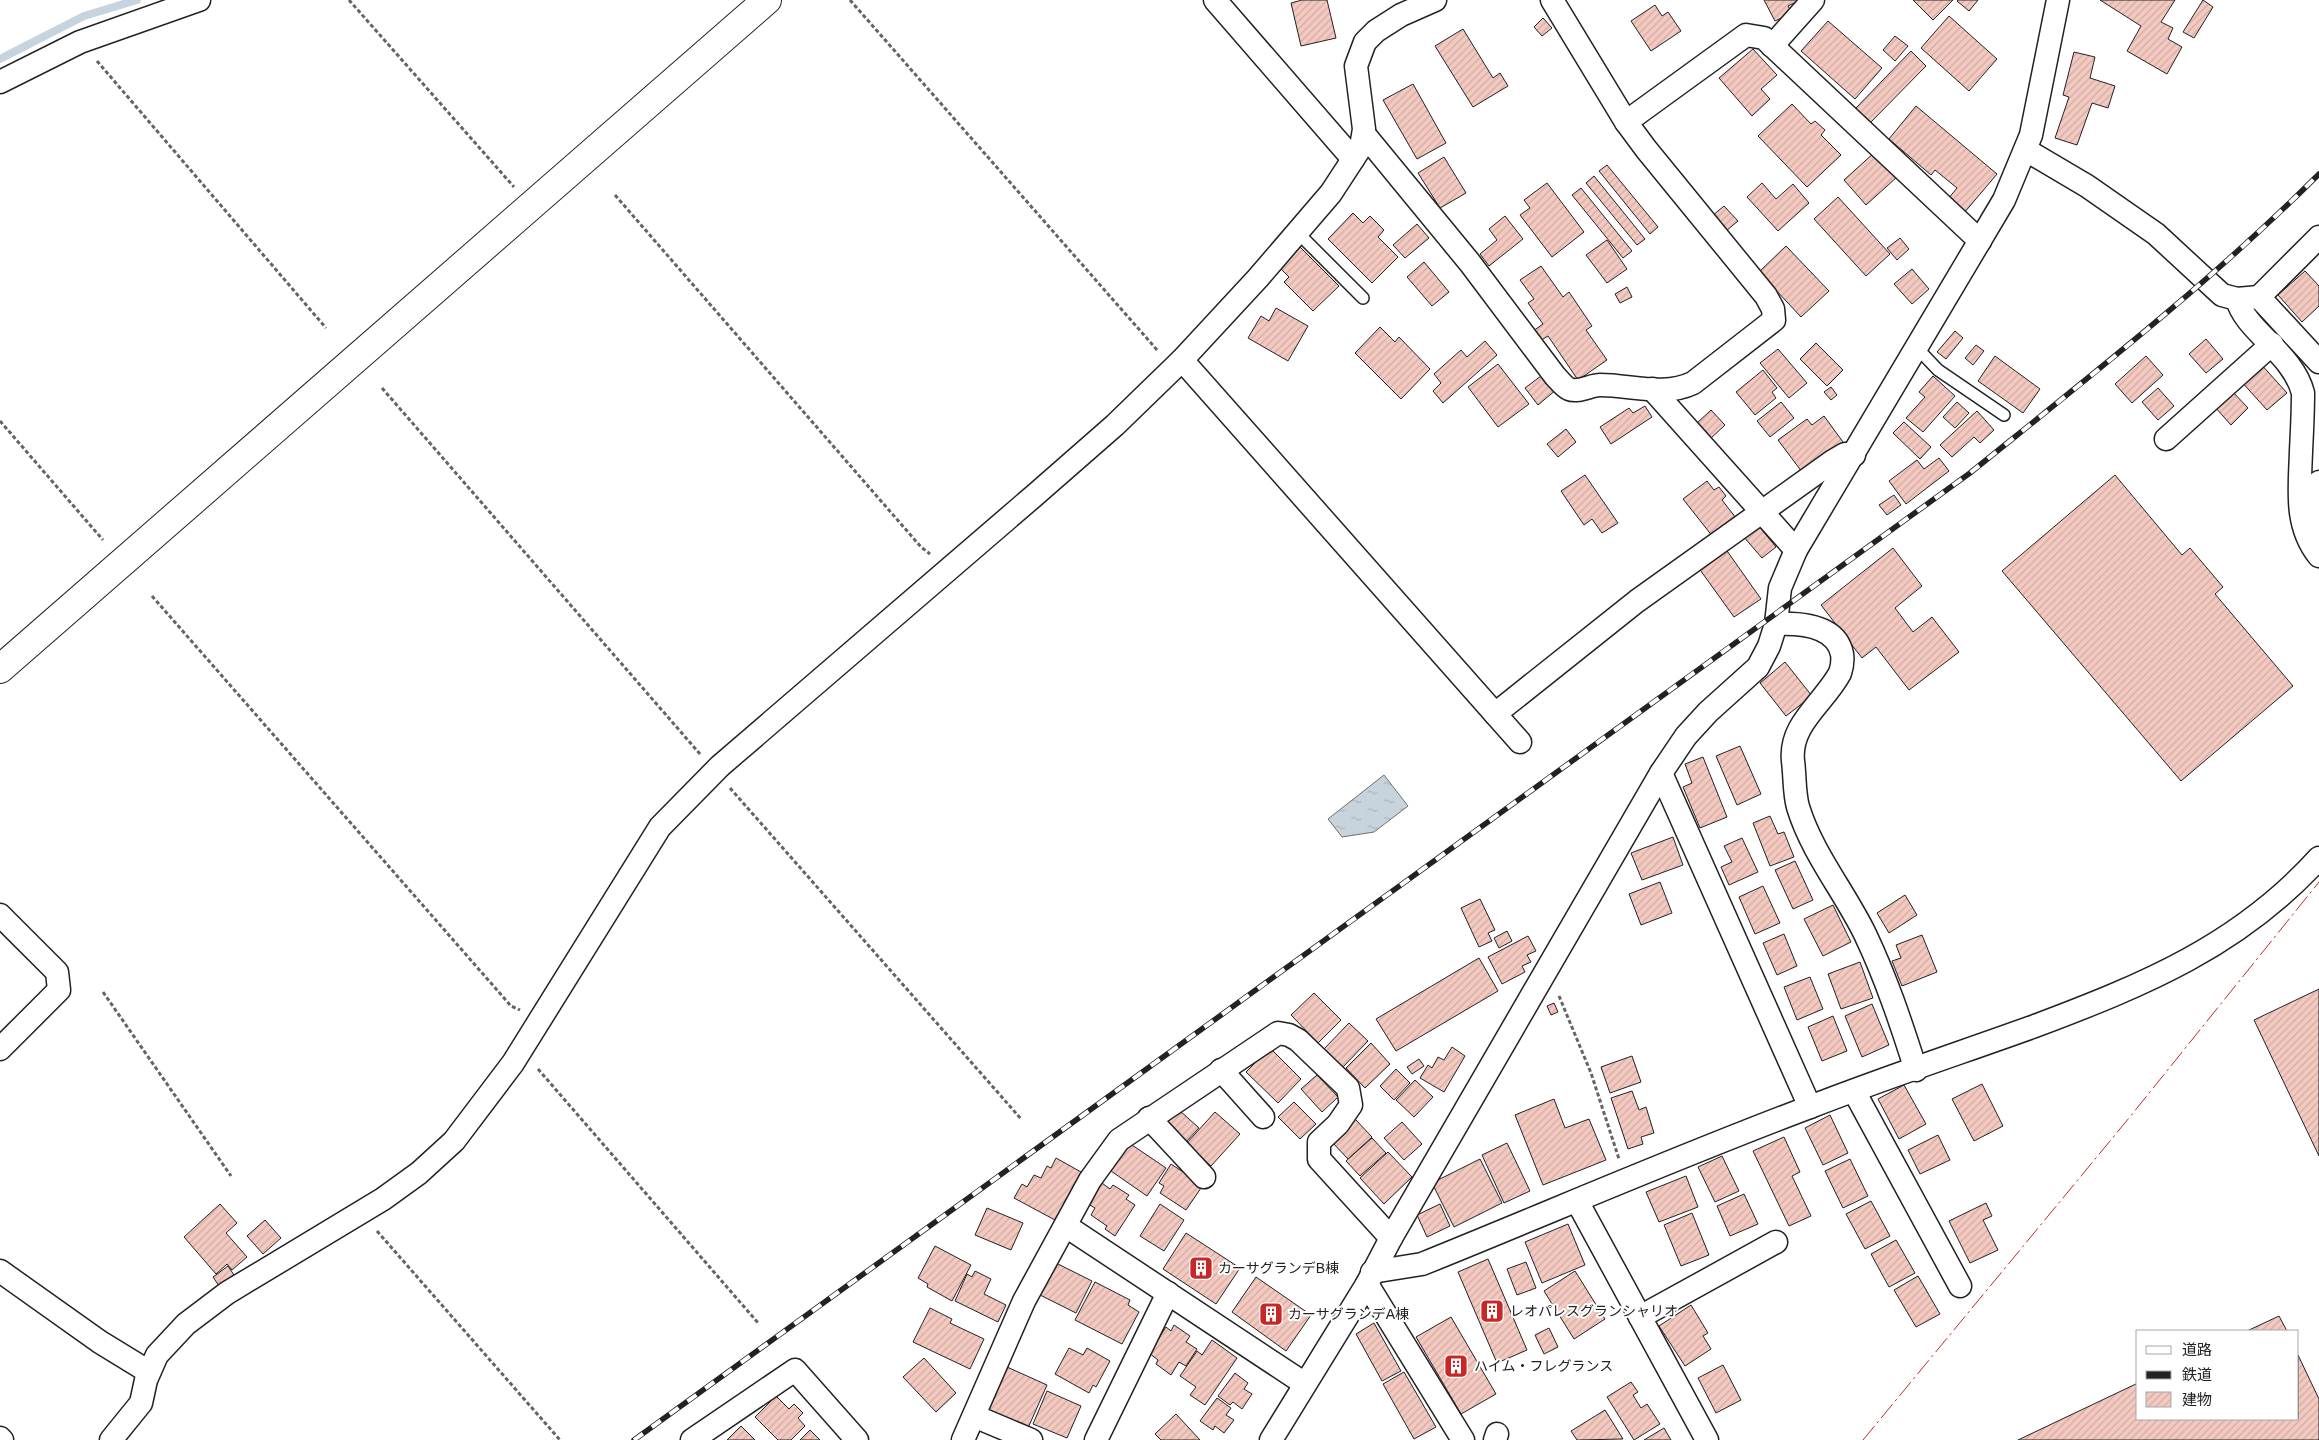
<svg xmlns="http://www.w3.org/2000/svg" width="2319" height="1440" viewBox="0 0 2319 1440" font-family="Helvetica,'Noto Sans JP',sans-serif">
	<defs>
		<pattern id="water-ripples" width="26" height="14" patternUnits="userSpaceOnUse" patternTransform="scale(1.25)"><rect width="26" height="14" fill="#c7d3dd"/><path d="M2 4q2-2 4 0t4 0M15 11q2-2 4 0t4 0" fill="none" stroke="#abb5bd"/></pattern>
		<pattern id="building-hatch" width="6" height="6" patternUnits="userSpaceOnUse" patternTransform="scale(1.25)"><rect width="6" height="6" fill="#f3c9c0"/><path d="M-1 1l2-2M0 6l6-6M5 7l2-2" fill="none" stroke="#d0aca5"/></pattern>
	</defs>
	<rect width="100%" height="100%" fill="#fff"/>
	<!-- water -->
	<polygon fill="url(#water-ripples)" stroke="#6f6f6f" points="1384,775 1408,806 1374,832 1342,837 1328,819"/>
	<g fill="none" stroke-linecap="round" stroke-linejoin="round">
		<!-- stream -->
		<polyline stroke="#c7d3dd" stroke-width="8" points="0,59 84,16 137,0"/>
	</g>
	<!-- building -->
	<g fill="url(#building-hatch)" stroke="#222">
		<polygon points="1302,0 1327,0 1336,38 1301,46 1291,3"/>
		<polygon points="1764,0 1800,0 1788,6 1792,13 1775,21"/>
		<polygon points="1913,0 1953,0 1933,20"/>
		<polygon points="1958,0 1978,0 1969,11 1957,1"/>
		<polygon points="2100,0 2175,0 2161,22 2173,28 2168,39 2182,47 2167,74 2127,51 2141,26"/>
		<polygon points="2203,0 2213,7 2194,38 2183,32"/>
		<polygon points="1655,5 1662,16 1668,12 1681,31 1651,51 1631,21"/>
		<polygon points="1949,16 1997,59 1969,91 1921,48"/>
		<polygon points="1543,18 1552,28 1542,36 1534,27"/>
		<polygon points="1828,21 1882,68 1855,99 1801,51"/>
		<polygon points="1463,29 1493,78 1500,73 1508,86 1473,107 1435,46"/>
		<polygon points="1895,36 1908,46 1895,61 1883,50"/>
		<polygon points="1753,49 1777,75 1761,89 1770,99 1752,116 1719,78"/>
		<polygon points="1911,51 1926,66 1870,123 1855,109"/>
		<polygon points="2074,52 2095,57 2090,78 2115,86 2108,108 2092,103 2077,145 2055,138 2069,97 2063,95"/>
		<polygon points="1413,84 1446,143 1417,159 1383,100"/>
		<polygon points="1792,104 1811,124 1815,121 1825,130 1821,135 1841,155 1807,187 1758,136"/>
		<polygon points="1916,106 1997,174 1964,213 1948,199 1957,188 1935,170 1931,175 1889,139"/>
		<polygon points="1875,152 1897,177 1866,205 1844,180"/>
		<polygon points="1444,157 1466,193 1440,208 1418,173"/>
		<polygon points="1607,165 1658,227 1650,234 1599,171"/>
		<polygon points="1594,176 1645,239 1637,245 1586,183"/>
		<polygon points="1547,183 1584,232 1552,257 1520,215 1530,208 1524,200"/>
		<polygon points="1762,183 1776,199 1793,184 1809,203 1778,231 1747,197"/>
		<polygon points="1581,188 1632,251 1623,258 1572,195"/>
		<polygon points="1838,197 1890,254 1866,276 1814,219"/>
		<polygon points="1724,206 1738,221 1726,231 1712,216"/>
		<polygon points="1353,213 1363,223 1370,216 1384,230 1378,237 1398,257 1372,283 1328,239"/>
		<polygon points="1505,216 1523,239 1489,266 1480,254 1497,240 1489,229"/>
		<polygon points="1417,224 1429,238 1405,258 1393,245"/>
		<polygon points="1900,238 1909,249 1897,260 1887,248"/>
		<polygon points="1607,240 1627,269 1607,283 1586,255"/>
		<polygon points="1299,246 1339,286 1313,311 1284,282 1289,277 1279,267"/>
		<polygon points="1786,246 1829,291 1801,317 1759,272"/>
		<polygon points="1424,262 1449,292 1432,306 1407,277"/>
		<polygon points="1541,266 1563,297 1569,292 1592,326 1586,330 1607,360 1578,380 1548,336 1540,341 1533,331 1543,324 1528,303 1534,299 1520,280"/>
		<polygon points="1912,269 1929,289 1912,304 1894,284"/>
		<polygon points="2305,271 2319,286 2319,306 2302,322 2278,295"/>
		<polygon points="1627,287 1632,297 1620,303 1615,294"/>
		<polygon points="1276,308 1308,326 1288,361 1248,338 1261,316 1269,321"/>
		<polygon points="1380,327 1395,342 1399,337 1430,369 1401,399 1355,353"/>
		<polygon points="1955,331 1963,338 1946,359 1937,352"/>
		<polygon points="2206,339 2223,359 2206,373 2189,354"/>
		<polygon points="1485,341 1497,355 1443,403 1433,391 1441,383 1434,374 1461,350 1467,357"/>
		<polygon points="1816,343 1843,370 1827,386 1800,359"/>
		<polygon points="1976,345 1984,351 1973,365 1965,358"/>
		<polygon points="1778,349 1807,383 1789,398 1760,363"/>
		<polygon points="1995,356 2040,389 2023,413 1978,381"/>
		<polygon points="2146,356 2163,375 2132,403 2115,384"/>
		<polygon points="2259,362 2287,393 2267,410 2240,380"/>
		<polygon points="1498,364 1529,404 1498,427 1468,387"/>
		<polygon points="1763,370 1777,388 1772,392 1776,398 1755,415 1736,392"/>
		<polygon points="1545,373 1557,389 1538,405 1525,388"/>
		<polygon points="1933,376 1955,396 1923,432 1906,418 1925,397 1919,392"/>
		<polygon points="1831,387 1837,395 1831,400 1824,392"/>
		<polygon points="2158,388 2174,406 2158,420 2142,402"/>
		<polygon points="2232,391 2248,408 2231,425 2215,407"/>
		<polygon points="1781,402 1794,418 1770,437 1757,421"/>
		<polygon points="1957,402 1969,413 1955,428 1943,417"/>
		<polygon points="1645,406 1652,417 1611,444 1600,427 1629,408 1633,413"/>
		<polygon points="1711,410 1725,425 1710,439 1696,424"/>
		<polygon points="1977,411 1994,430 1980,443 1974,437 1952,457 1940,445"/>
		<polygon points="1824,416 1843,442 1802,472 1778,440 1807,419 1812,425"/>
		<polygon points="1904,422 1931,447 1920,459 1893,433"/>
		<polygon points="1566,429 1576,442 1558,457 1547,444"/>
		<polygon points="1939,458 1949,471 1906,504 1889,481 1917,460 1924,469"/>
		<polygon points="1585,475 1618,523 1602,533 1592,519 1584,525 1561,491"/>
		<polygon points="2115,475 2182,555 2190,548 2223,587 2215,594 2293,686 2181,781 2002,571"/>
		<polygon points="1707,481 1714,490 1719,487 1726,496 1722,500 1736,518 1713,537 1683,499"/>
		<polygon points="1894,495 1901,505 1887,515 1879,505"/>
		<polygon points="1757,524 1776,547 1762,558 1743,536"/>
		<polygon points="1725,548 1761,599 1734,617 1698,567"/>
		<polygon points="1893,548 1922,586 1895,608 1913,632 1932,617 1959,652 1909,690 1876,647 1862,658 1821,605"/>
		<polygon points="1785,662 1812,696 1786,716 1760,683"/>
		<polygon points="1740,746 1761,794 1737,805 1716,756"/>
		<polygon points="1703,757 1727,817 1700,828 1683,787 1692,783 1685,764"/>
		<polygon points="1770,816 1778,834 1784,832 1794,857 1770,866 1753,823"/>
		<polygon points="1673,837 1683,865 1642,880 1631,853"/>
		<polygon points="1742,838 1758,872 1729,885 1721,867 1732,862 1724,846"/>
		<polygon points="1795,861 1813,900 1793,909 1775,870"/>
		<polygon points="1660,882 1672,913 1641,925 1629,894"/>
		<polygon points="1763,886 1780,923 1755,934 1739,897"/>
		<polygon points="1905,895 1917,915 1889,933 1877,913"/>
		<polygon points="1480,899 1495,930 1488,933 1492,941 1479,947 1461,908"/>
		<polygon points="1833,905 1851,942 1823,956 1804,919"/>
		<polygon points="1507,931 1512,941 1499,948 1494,938"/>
		<polygon points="1784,934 1797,966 1777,975 1763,943"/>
		<polygon points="1922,935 1937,972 1902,986 1892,961 1901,958 1896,945"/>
		<polygon points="1528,936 1536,951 1527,955 1531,962 1522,966 1525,972 1502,984 1488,957"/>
		<polygon points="1479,958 1498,991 1396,1051 1376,1019"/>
		<polygon points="1860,962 1873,998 1841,1009 1828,974"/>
		<polygon points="1810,977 1823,1009 1797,1020 1784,987"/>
		<polygon points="2319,989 2319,1156 2254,1020"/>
		<polygon points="1314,993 1341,1020 1318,1043 1291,1015"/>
		<polygon points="1554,1003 1558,1012 1551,1015 1547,1006"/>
		<polygon points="1872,1004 1889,1045 1862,1057 1845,1016"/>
		<polygon points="1833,1016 1847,1051 1822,1061 1808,1027"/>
		<polygon points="1349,1023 1368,1041 1343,1067 1324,1049"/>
		<polygon points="1371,1043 1390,1064 1365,1088 1346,1068"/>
		<polygon points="1452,1047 1465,1056 1444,1092 1420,1078 1428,1065 1432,1068 1438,1057 1444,1060"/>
		<polygon points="1270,1048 1301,1079 1278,1103 1246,1072"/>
		<polygon points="1632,1056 1641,1082 1610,1093 1601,1067"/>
		<polygon points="1419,1059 1424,1066 1412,1074 1407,1067"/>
		<polygon points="1396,1069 1410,1083 1394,1100 1380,1086"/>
		<polygon points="1317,1075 1338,1097 1322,1112 1301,1089"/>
		<polygon points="1415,1080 1433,1097 1414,1117 1396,1100"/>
		<polygon points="1982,1084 2003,1126 1974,1141 1952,1099"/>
		<polygon points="1904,1085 1926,1124 1899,1139 1878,1099"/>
		<polygon points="1632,1091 1639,1110 1646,1107 1654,1133 1641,1137 1643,1144 1628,1149 1611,1098"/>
		<polygon points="1554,1099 1565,1128 1589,1119 1606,1160 1543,1185 1515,1115"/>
		<polygon points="1294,1102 1316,1124 1300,1139 1278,1117"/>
		<polygon points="1179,1110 1199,1128 1184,1144 1165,1125"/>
		<polygon points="1215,1112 1240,1134 1211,1166 1186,1144"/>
		<polygon points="1830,1115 1848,1153 1823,1165 1805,1128"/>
		<polygon points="1355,1119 1372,1137 1348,1159 1331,1141"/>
		<polygon points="1402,1122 1422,1144 1404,1160 1384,1138"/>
		<polygon points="1938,1135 1950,1160 1920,1174 1908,1150"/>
		<polygon points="1784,1137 1800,1172 1792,1176 1811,1216 1789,1226 1753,1151"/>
		<polygon points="1372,1138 1386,1153 1360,1176 1346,1161"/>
		<polygon points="1129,1143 1166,1168 1147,1196 1111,1171"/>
		<polygon points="1507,1143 1530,1191 1504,1203 1482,1155"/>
		<polygon points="1388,1152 1412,1177 1384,1204 1360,1178"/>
		<polygon points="1722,1156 1739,1191 1715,1202 1698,1167"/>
		<polygon points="1056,1158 1081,1172 1055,1220 1014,1198 1022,1184 1027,1187 1034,1175 1041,1178 1047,1166 1051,1168"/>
		<polygon points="1480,1159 1502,1203 1454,1227 1432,1183"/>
		<polygon points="1850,1159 1868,1196 1843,1208 1825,1171"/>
		<polygon points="1171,1164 1203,1185 1186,1210 1160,1193 1164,1186 1159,1183"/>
		<polygon points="1686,1176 1698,1207 1659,1222 1646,1192"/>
		<polygon points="1102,1183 1110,1189 1113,1185 1129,1195 1126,1199 1135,1205 1115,1236 1105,1229 1107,1226 1091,1215 1095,1208 1088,1204"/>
		<polygon points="1744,1194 1758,1224 1730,1236 1717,1206"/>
		<polygon points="1871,1201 1890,1236 1865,1249 1846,1214"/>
		<polygon points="1986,1203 1992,1216 1983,1220 1998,1250 1970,1263 1949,1221"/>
		<polygon points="220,1204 237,1223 226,1233 247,1257 232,1270 227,1264 216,1274 184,1237"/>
		<polygon points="1160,1204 1184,1220 1164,1251 1140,1236"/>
		<polygon points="1440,1204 1450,1226 1427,1237 1417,1215"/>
		<polygon points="987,1208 1023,1223 1011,1250 975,1235"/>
		<polygon points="1692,1213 1709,1255 1681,1266 1664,1225"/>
		<polygon points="265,1220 281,1238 263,1254 247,1236"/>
		<polygon points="1568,1224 1585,1265 1542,1283 1525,1242"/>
		<polygon points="1186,1233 1240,1268 1216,1304 1163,1269"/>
		<polygon points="1896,1240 1915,1273 1889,1287 1871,1254"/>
		<polygon points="935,1246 971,1265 952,1301 927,1287 928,1284 918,1278"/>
		<polygon points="1488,1259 1527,1350 1497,1363 1458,1272"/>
		<polygon points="1526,1262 1536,1288 1517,1295 1507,1269"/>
		<polygon points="1056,1263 1092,1281 1076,1313 1040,1295"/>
		<polygon points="228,1266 234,1275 219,1286 213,1277"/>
		<polygon points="975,1271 991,1279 984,1294 1006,1305 998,1322 955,1301 967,1274 972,1277"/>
		<polygon points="1575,1271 1605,1319 1574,1339 1544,1291"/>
		<polygon points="1918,1276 1940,1314 1916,1327 1894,1290"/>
		<polygon points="1256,1277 1311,1315 1286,1351 1232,1312"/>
		<polygon points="1095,1282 1130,1300 1128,1305 1139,1312 1122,1344 1075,1320"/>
		<polygon points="1691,1305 1708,1333 1703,1336 1711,1349 1685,1366 1659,1326"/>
		<polygon points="930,1308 952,1319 950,1323 984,1339 970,1369 913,1342"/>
		<polygon points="2279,1316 2287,1331 2247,1331"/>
		<polygon points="1451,1317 1496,1394 1461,1414 1416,1337"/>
		<polygon points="1374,1323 1401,1371 1382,1381 1356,1334"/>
		<polygon points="1174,1325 1190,1336 1186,1342 1197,1349 1186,1366 1179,1362 1171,1375 1156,1364 1158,1360 1149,1353 1166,1327 1171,1331"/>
		<polygon points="1549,1328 1558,1347 1544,1354 1535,1335"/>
		<polygon points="1212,1340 1237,1358 1205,1405 1190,1395 1196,1387 1180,1376 1197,1351 1202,1355"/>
		<polygon points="1069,1348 1083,1355 1087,1348 1110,1361 1096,1387 1093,1385 1089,1393 1055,1374"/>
		<polygon points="2298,1355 2319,1399 2319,1440 2018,1440 2138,1383 2138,1419 2298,1419"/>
		<polygon points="924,1358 956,1393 936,1412 903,1377"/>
		<polygon points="1723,1365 1741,1400 1716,1413 1698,1378"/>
		<polygon points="1007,1367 1047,1385 1028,1428 988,1410"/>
		<polygon points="1404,1372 1436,1427 1414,1439 1383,1384"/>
		<polygon points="1235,1373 1248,1383 1244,1389 1252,1394 1242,1409 1233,1402 1230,1405 1218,1396"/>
		<polygon points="1631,1382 1638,1392 1633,1395 1641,1408 1647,1404 1660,1424 1634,1440 1607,1397"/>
		<polygon points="1047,1391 1081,1406 1067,1438 1033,1424"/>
		<polygon points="776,1396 789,1409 794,1404 803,1413 798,1418 805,1426 791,1440 778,1440 755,1417"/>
		<polygon points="1217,1398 1231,1408 1226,1415 1234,1420 1224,1433 1215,1426 1213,1430 1200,1421"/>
		<polygon points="1605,1410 1623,1439 1577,1440 1571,1431"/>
		<polygon points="1176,1414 1200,1440 1161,1440 1155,1434"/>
		<polygon points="741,1426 755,1440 727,1440"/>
		<polygon points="1664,1428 1671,1440 1644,1440"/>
		<polygon points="810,1430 820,1440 800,1440"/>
	</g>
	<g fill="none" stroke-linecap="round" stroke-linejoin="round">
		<!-- lane casing -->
		<g stroke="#222" stroke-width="14">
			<g id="lane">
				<polyline points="1297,232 1363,298"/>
				<polyline points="1917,348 1938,370 2004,415"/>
			</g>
		</g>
		<!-- street casing -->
		<g stroke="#222" stroke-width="25">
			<g id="street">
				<polyline points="1215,0 1353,159"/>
				<polyline points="1772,46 1813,0"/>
				<polyline points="0,82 80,42 199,0"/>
				<polyline points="1626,122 1746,35 1764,38 1980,241"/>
				<path d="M1364 134 1470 263 1555 376C1559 380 1564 387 1569 389 1578 393 1591 385 1600 385 1631 385 1664 397 1693 383L1774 320 1773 309 1766 296 1646 149 1626 122 1552 0"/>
				<polyline points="2026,150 2087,186 2156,234 2222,295 2237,299 2259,297 2319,362"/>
				<polyline points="2259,297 2319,237"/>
				<path d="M2237 299C2245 331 2293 353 2303 393 2303 412 2302 432 2301 451 2300 488 2294 525 2319 556"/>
				<polyline points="1182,360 1520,742"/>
				<polyline points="1652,389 1796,550"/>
				<polyline points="2166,439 2272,344"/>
				<polyline points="2319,482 2315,510 2319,525"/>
				<path d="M1776 624C1800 623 1836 625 1842 654 1843 660 1842 667 1840 673 1824 703 1789 724 1793 761 1795 776 1794 793 1798 807 1812 853 1844 891 1865 934 1886 978 1901 1023 1916 1070"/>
				<polyline points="1495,714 1637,601 1833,461 1845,454 1854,455"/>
				<polyline points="1661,773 1810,1107"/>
				<polyline points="0,915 57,972 59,990 0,1049"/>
				<polyline points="1221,1070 1263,1117"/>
				<polyline points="1854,1091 1960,1286"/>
				<polyline points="1149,1118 1204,1177"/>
				<polyline points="1577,1201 1707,1440"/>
				<polyline points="1066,1226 1305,1384"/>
				<polyline points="0,1271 100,1342 149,1372"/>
				<path d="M1372 1272 1422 1264C1551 1212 1679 1156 1810 1107 1884 1078 1960 1053 2035 1026 2144 985 2239 946 2319 858"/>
				<polyline points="1367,1284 1463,1440"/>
				<polyline points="1640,1317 1776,1242"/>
				<polyline points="974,1416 1031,1440"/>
				<polyline points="0,1438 2,1440"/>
				<polyline points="111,1440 141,1403 146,1380 157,1355 186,1324 227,1293 383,1199 419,1173 454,1141 513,1063 660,827 720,766 1035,495 1115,425 1182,360 1258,278 1331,193 1361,147 1364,129 1356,66 1365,42 1376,31 1401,15 1435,0"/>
				<polyline points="692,1440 795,1370 857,1440"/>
				<polyline points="963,1440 1024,1301 1090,1180 1119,1140 1278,1033 1289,1035 1298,1040 1348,1088 1351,1105 1338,1124 1319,1142 1319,1159 1391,1238"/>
				<polyline points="1096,1440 1168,1293"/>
				<polyline points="1271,1440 1367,1284 1391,1238 1661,773 1686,736 1708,712 1758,667 1769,646 1776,624 1780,588 1796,550 2004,200 2031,135 2058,0"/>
				<polyline points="1495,1440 1497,1434"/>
			</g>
		</g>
		<!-- secondary casing -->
		<g stroke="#222" stroke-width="30">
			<polyline id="secondary" points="0,669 767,0"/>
		</g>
		<!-- path -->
		<g stroke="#646464" stroke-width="3" stroke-dasharray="4 2.5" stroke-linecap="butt">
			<polyline points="349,0 514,187"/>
			<polyline points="850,0 1158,351"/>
			<polyline points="97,61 326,328"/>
			<polyline points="615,195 921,547 930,554"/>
			<polyline points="382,388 700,754"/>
			<polyline points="0,421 103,540"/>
			<polyline points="152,596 511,1006 520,1010"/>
			<polyline points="730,788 1022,1120"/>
			<polyline points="103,992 231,1176"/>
			<polyline points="1559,996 1591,1073 1619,1159"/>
			<polyline points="538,1069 759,1324"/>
			<polyline points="377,1231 560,1440"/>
		</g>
		<!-- lane -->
		<use href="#lane" stroke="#fff" stroke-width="11"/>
		<!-- street -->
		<use href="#street" stroke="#fff" stroke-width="22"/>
		<!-- secondary -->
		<use href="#secondary" stroke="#fff" stroke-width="28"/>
		<!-- rail casing -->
		<g stroke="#222" stroke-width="5.5">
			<path id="rail" d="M634 1440 1970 473C2089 377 2211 282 2319 174"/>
		</g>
		<!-- rail -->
		<use href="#rail" stroke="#fff" stroke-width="4" stroke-dasharray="11" stroke-linecap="butt"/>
		<!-- power -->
		<polyline stroke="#c62828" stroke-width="1" stroke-dasharray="18 4 2.5 4" stroke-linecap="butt" points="1863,1440 2129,1118 2319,882"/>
	</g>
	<!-- icons -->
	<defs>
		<g id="building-square" transform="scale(1.25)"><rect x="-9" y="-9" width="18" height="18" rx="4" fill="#c62828" stroke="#fff"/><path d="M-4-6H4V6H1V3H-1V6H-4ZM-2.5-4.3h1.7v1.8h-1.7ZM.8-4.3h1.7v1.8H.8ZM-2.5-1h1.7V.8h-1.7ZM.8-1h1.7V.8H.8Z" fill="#fff"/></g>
	</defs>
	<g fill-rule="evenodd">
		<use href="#building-square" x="1201" y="1268"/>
		<use href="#building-square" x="1492" y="1311"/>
		<use href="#building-square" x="1271" y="1314"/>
		<use href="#building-square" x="1456" y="1366"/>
	</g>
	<g text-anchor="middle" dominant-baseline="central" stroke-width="4" stroke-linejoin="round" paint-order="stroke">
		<!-- poi labels -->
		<g font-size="14" fill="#222" stroke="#fff" text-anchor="start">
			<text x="1218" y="1268">カーサグランデB棟</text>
			<text x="1510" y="1311">レオパレスグランシャリオ</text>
			<text x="1288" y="1314">カーサグランデA棟</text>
			<text x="1474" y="1366">ハイム・フレグランス</text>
		</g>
	</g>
	<!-- legend -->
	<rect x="2136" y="1330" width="162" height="90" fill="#ffffff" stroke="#a7a7a7"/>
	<rect x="2146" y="1346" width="25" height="8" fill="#ffffff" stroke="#a7a7a7"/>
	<text x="2182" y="1355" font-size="15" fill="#222222">道路</text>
	<rect x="2146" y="1371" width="25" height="8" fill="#222222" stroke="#a7a7a7"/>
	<text x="2182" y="1380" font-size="15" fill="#222222">鉄道</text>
	<rect x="2146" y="1392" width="25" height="15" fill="url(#building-hatch)" stroke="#a7a7a7"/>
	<text x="2182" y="1405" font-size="15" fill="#222222">建物</text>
</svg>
